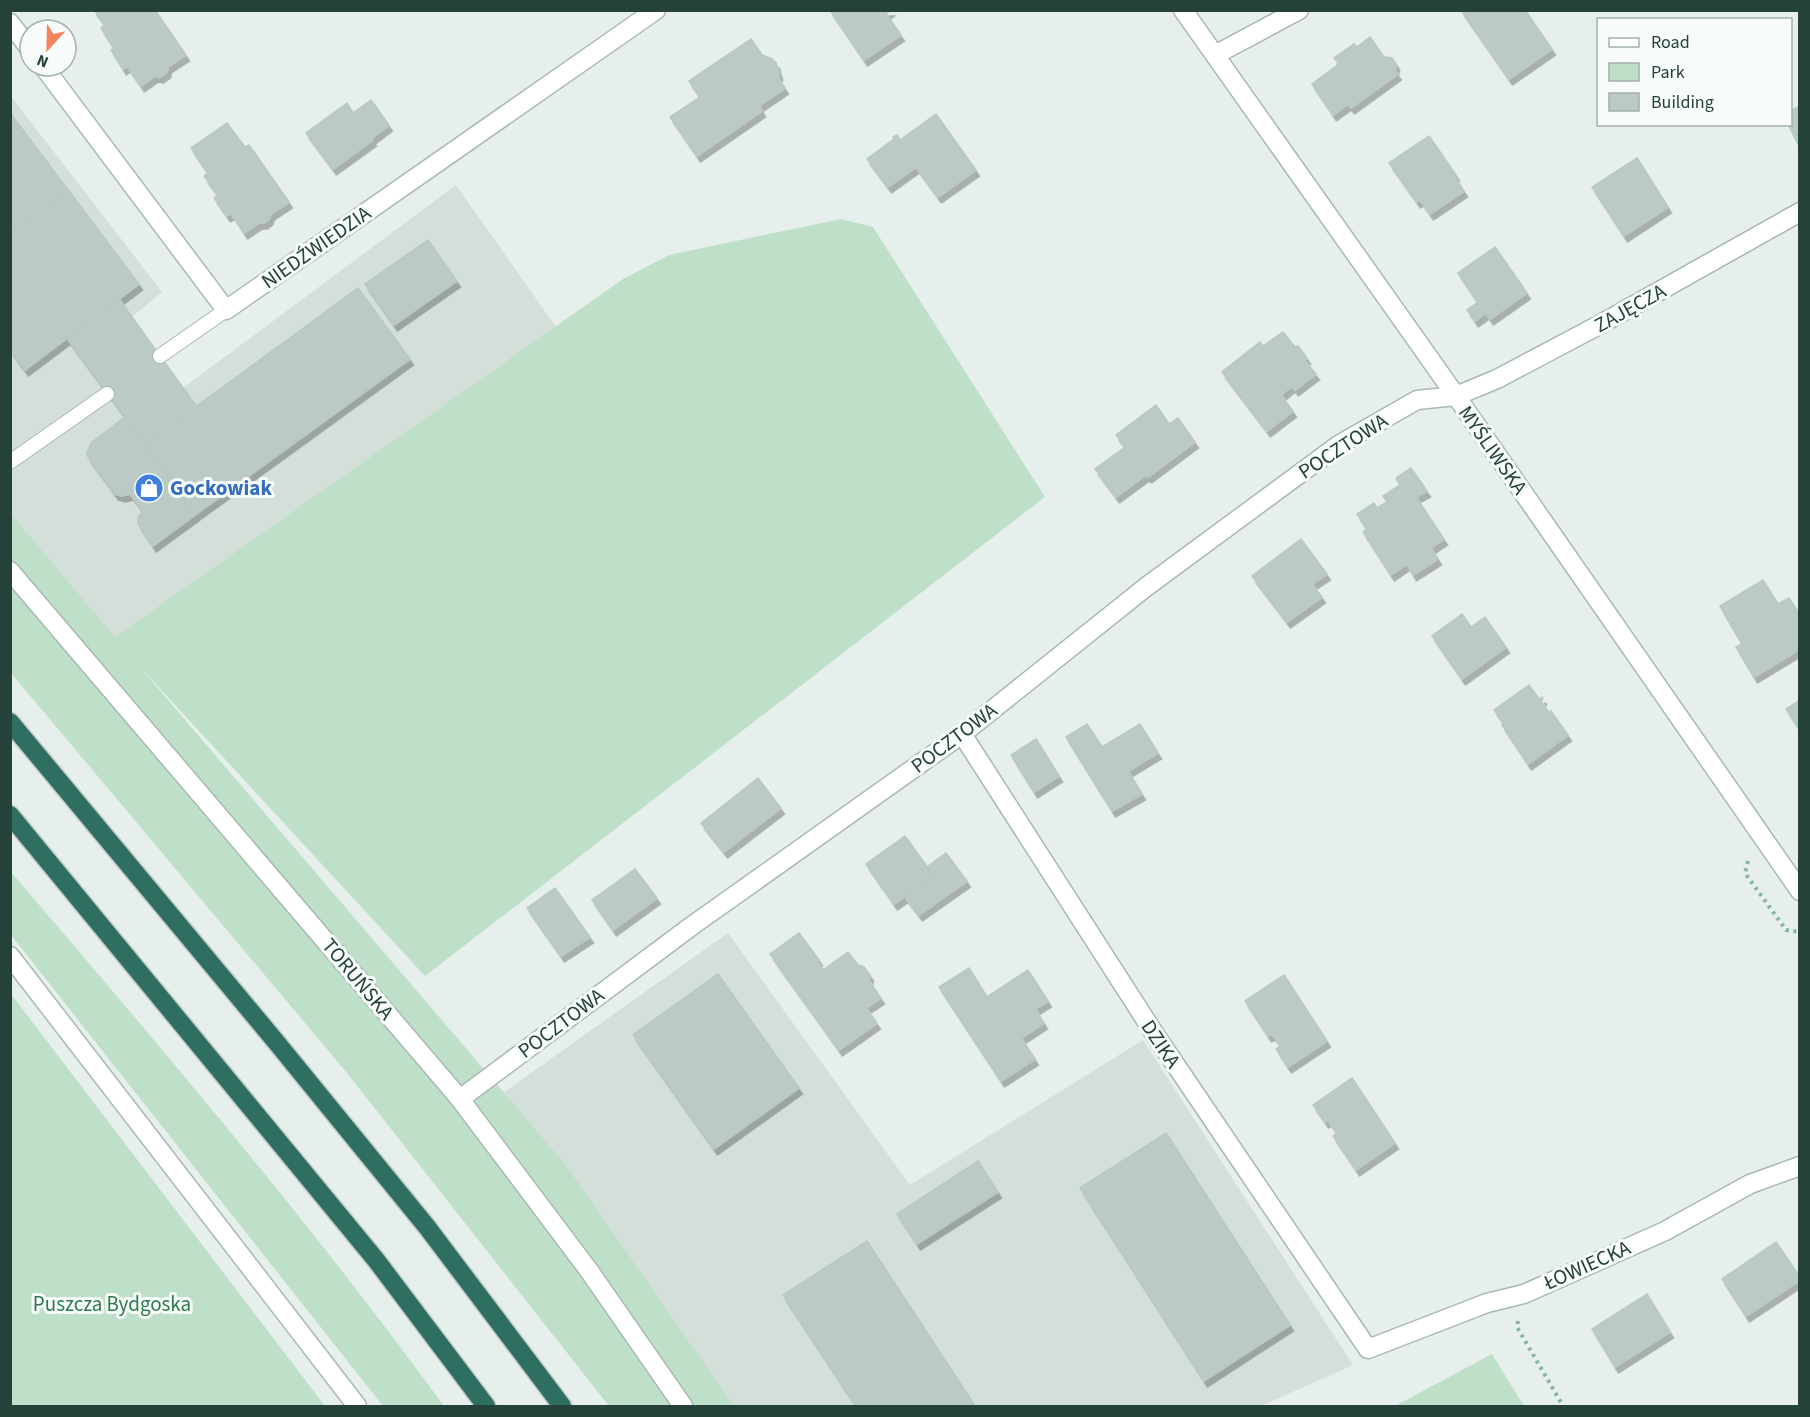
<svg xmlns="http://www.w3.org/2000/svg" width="1810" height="1417" viewBox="0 0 1810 1417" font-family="'Source Sans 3',sans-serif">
	<defs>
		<filter id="shadow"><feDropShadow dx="3.5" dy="6" stdDeviation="0" flood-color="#0004"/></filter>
	</defs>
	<rect width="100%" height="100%" fill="#e6efeb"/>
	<!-- built -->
	<g fill="#d4dfda">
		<polygon points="10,95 162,292 132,317 183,388 456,185 556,327 115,638 11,518"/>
		<polygon points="728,933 910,1185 1143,1040 1353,1365 1261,1406 734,1406 684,1335 504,1092"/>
	</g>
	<!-- green -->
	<g fill="#bfe0c8">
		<polygon points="841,219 873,227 1045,497 425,976 139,666 565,1164 734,1406 609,1406 347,1073 11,673 10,513 115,637 623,279 669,255"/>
		<path d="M11 872C160 1046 309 1221 444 1406H383L11 935Z"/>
		<polygon points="11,994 325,1406 11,1406"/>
		<polygon points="1492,1354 1524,1406 1395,1406"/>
	</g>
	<!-- building -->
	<g fill="#bbcac4" stroke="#b8c9c2" stroke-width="1.5" filter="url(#shadow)">
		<polygon points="94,10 155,10 186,55 168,67 167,72 160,77 155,76 141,86 127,66 123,69 111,50 114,48 101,28 105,25"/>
		<polygon points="830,10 891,10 886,14 901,35 864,60"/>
		<polygon points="1461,10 1482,10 1484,12 1486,10 1525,10 1552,49 1509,79"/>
		<polygon points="1370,37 1384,57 1392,58 1396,64 1395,71 1398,74 1351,108 1348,104 1333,115 1312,84 1339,64 1334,58 1354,44 1357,47"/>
		<polygon points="751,39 762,55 772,59 776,63 779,74 778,78 785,88 759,106 762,111 697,156 670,117 700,97 689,81"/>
		<polygon points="371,100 389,125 372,138 373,140 333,169 306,133 347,103 353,113"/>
		<polygon points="1800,106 1800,146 1799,146 1788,124 1790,124 1790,111"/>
		<polygon points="10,113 69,191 10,234"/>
		<polygon points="936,114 976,170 938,197 916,167 888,187 867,159 894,139 893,137 897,135 900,140"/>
		<polygon points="227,123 245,147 249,145 289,202 271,214 269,219 264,223 259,223 244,233 231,213 227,216 214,198 218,195 204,176 208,173 191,148"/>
		<polygon points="1429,136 1456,175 1454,176 1464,191 1430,214 1420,200 1417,202 1389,163"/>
		<polygon points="1637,158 1668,207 1624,236 1592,187"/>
		<polygon points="69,191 139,284 25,370 10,350 10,234"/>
		<polygon points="428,240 457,281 394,325 365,284"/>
		<polygon points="1495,247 1527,293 1490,319 1486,313 1475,321 1467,310 1478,302 1458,273"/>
		<polygon points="358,288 410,359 195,515 145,444"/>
		<polygon points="119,299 197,407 145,444 67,338"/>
		<polygon points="1283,332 1295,347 1298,346 1307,358 1304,360 1316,374 1295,390 1292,386 1281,395 1293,411 1267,431 1222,372 1260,342 1263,346"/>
		<polygon points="1156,405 1169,424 1178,418 1195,442 1148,477 1146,475 1116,497 1095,469 1125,447 1116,435"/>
		<polygon points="125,417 195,515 153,546 138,524 138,517 143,511 130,494 122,496 115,494 88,457 87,453 91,443"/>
		<polygon points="1411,468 1427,491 1416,497 1444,539 1431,548 1438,559 1413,575 1407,564 1391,575 1363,532 1367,529 1357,514 1374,503 1377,508 1387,502 1383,496 1400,485 1396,478"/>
		<polygon points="1301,539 1327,574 1312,584 1322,597 1287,622 1252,576"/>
		<polygon points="1763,580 1778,604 1789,598 1800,615 1800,649 1754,677 1736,647 1742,644 1720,606"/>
		<polygon points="1462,614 1471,627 1485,617 1506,647 1462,679 1432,636"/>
		<polygon points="1529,685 1539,699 1542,697 1543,699 1541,701 1549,713 1551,711 1568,735 1528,764 1502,725 1504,723 1494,710"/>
		<polygon points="1800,700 1800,730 1786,709"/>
		<polygon points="1087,724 1102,747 1140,724 1158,753 1128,771 1142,794 1112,811 1066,737"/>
		<polygon points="1036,739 1059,776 1034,792 1011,755"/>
		<polygon points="758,778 781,808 724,852 701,823"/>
		<polygon points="905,836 934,876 894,904 866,864"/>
		<polygon points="946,853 967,881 919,915 905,897 934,876 927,867"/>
		<polygon points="635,869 657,898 613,930 592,900"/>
		<polygon points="555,888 590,937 561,956 527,908"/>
		<polygon points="799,933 819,960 817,962 823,970 848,952 858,965 864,967 870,975 869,981 881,998 866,1008 877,1023 839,1050 770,954"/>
		<polygon points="969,968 987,997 1028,970 1048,1001 1035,1009 1044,1023 1021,1038 1035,1059 1001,1081 939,987"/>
		<polygon points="718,974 799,1088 714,1149 633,1035"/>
		<polygon points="1284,975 1327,1041 1288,1067 1276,1049 1281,1046 1272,1034 1268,1036 1245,1001"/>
		<polygon points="1352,1078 1395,1143 1356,1170 1333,1136 1337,1133 1328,1120 1325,1122 1313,1105"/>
		<polygon points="1166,1133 1290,1325 1204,1381 1080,1188"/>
		<polygon points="978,1161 998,1192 917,1244 897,1214"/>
		<polygon points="867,1241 975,1406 856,1406 783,1295"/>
		<polygon points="1776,1242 1800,1277 1800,1280 1746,1316 1722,1279"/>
		<polygon points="1647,1294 1670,1332 1615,1367 1592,1329"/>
	</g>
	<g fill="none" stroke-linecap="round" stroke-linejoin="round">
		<!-- service casing -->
		<g stroke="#a8b8b2" stroke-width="16">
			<g id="service">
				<polyline points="160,356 226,310"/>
				<polyline points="10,462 107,394"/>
			</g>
		</g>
		<!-- minor casing -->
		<g stroke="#a8b8b2" stroke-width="21">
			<g id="minor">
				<polyline points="1183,10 1456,396 1800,891"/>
				<polyline points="10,23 30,49"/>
				<polyline points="1215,55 1299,10"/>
				<polyline points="43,66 226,310 656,10"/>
				<polyline points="962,734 1154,1033 1368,1349 1487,1303 1524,1294 1665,1231 1750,1184 1800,1166"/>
				<polyline points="10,956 357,1406"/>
				<polyline points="460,1099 693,925 962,734 1146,587 1340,444 1417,400 1456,396 1497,379 1599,325 1800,212"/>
			</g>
		</g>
		<!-- tertiary casing -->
		<g stroke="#a8b8b2" stroke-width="21">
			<polyline id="tertiary" points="10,571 460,1099 590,1272 683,1406"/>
		</g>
		<!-- motorway casing -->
		<g stroke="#c2cac8" stroke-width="21">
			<g id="motorway">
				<polyline points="10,722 277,1043 427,1227 562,1406"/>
				<polyline points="10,815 376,1260 486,1406"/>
			</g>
		</g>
		<!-- path -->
		<g stroke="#86b3a5" stroke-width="4" stroke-dasharray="3 4.5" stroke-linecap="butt">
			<polyline points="1748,861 1745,873 1786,930 1800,932"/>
			<polyline points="1518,1321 1517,1327 1563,1406"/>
		</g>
		<!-- service -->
		<use href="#service" stroke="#fff" stroke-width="14"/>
		<!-- minor -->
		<use href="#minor" stroke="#fff" stroke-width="18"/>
		<!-- tertiary -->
		<use href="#tertiary" stroke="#fff" stroke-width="18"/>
		<!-- motorway -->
		<use href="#motorway" stroke="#2f6f62" stroke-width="18"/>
	</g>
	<!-- icons -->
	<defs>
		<g id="shop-disc" transform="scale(1.5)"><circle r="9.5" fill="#3f7fe0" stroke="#f7fbf9"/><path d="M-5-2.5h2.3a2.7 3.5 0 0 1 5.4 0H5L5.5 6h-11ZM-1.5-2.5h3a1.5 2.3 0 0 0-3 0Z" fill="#fff"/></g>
	</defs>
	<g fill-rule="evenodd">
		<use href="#shop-disc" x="149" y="488"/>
	</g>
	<g text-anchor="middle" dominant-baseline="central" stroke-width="6" stroke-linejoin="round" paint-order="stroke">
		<!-- street labels -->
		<g font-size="21" fill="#24423a" stroke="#f7fbf9">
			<text transform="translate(316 247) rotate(-35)">NIEDŹWIEDZIA</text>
			<text transform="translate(1630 308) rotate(-29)">ZAJĘCZA</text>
			<text transform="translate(1343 446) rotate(-33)">POCZTOWA</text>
			<text transform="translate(1493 450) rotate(55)">MYŚLIWSKA</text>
			<text transform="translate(954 738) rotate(-37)">POCZTOWA</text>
			<text transform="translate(358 979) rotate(50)">TORUŃSKA</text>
			<text transform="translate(561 1023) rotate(-37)">POCZTOWA</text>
			<text transform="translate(1161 1044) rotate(56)">DZIKA</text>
			<text transform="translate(1587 1265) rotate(-24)">ŁOWIECKA</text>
		</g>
		<!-- shop labels -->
		<g font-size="21" font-weight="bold" fill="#366cbe" stroke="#f7fbf9" text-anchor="start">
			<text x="170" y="488">Gockowiak</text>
		</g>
		<!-- park labels -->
		<g font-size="21" fill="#2d7a4b" stroke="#f7fbf9">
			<text x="112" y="1304">Puszcza Bydgoska</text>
		</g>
	</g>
	<!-- border -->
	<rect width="1810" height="1417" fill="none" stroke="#24423a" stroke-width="24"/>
	<!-- legend -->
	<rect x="1597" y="18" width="195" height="108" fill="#f7fbf9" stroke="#a3b1ad" stroke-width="1.5"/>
	<rect x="1609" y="38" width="30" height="9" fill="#ffffff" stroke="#a3b1ad" stroke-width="1.5"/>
	<text x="1651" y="48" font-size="18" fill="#24423a">Road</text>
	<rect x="1609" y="63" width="30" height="18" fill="#bfe0c8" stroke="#a3b1ad" stroke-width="1.5"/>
	<text x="1651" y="78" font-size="18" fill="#24423a">Park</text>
	<rect x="1609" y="93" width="30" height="18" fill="#bbcac4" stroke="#a3b1ad" stroke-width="1.5"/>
	<text x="1651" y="108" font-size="18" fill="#24423a">Building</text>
	<!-- north arrow -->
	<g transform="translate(48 48) rotate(202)"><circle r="28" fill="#f7fbf9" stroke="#a3b1ad" stroke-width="1.5"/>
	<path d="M0-4.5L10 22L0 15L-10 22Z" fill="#f4845f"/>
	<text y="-9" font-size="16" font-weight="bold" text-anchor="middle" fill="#24423a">N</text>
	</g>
</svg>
